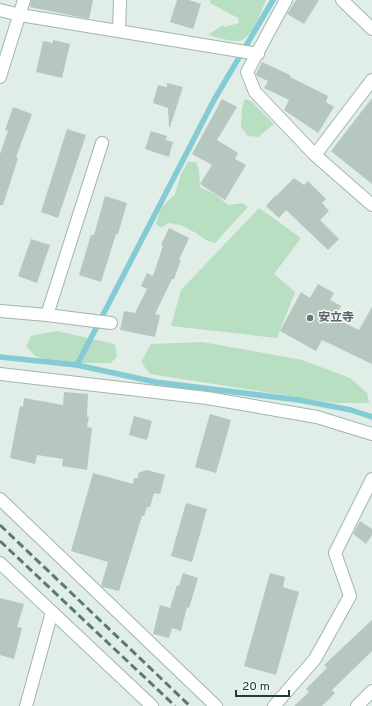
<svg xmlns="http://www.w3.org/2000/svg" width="372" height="706" viewBox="0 0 372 706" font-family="Overpass,'Noto Sans JP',sans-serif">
	<rect width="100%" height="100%" fill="#e1ede7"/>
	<!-- green -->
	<g fill="#b8dfc2">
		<path d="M210 0H266C261 11 252 39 239 41 232 42 216 37 208 35L223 25 225 27 239 23 238 18 210 3Z"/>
		<path d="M245 99 251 101 274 124 258 137 248 136 241 127C242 118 241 106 245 99Z"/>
		<polygon points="188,162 196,162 199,170 200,187 215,194 228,205 243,203 248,207 215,243 206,240 196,233 181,225 168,223 161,228 156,224 161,208 175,194 181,174"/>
		<polygon points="259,208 301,238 274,274 295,292 277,338 171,326 181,290"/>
		<polygon points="57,331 115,344 117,356 111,363 54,363 35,356 26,346 31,336"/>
		<polygon points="202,342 302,360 350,378 367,393 369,403 335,403 150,374 141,362 151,344"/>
	</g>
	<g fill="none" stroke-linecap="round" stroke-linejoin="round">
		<!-- stream -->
		<g stroke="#84cbd6" stroke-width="5.5">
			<polyline points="0,357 77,365 155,382 299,400 351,410 372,417"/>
			<polyline points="77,365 214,100 273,0"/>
		</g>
	</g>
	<!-- building -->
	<g fill="#b6c7c0">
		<polygon points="31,0 93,0 89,19 30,7"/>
		<polygon points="177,0 189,0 201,4 193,29 170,22"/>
		<polygon points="296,0 319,0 304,24 287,14"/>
		<polygon points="53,40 70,44 62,78 36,72 43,41 53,43"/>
		<polygon points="262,62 290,75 290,77 328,96 326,102 334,107 318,133 284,110 289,100 264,88 268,81 257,76 256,74"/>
		<polygon points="167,83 183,87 170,127 169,127 168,108 153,103 158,85 167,87"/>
		<polygon points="372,98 372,184 331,151"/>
		<polygon points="222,99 237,107 217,140 238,153 235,159 246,165 225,200 200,184 212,165 192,154"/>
		<polygon points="13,107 32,114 16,157 18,158 3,205 0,205 0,154 8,131 5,130"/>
		<polygon points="67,129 86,135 58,218 41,212"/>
		<polygon points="151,131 167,136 166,140 173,142 169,157 145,149"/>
		<polygon points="294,178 304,185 308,181 326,199 322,203 329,211 320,220 339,239 328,250 286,210 279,218 266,206 276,195 276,196"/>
		<polygon points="105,196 127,203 118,234 116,234 101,282 79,275 91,235 94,235"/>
		<polygon points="169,228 189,238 179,260 181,260 174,279 172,279 155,314 160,315 155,337 120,330 124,311 135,313 147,289 141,286 147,273 153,276 163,246 161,245"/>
		<polygon points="31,239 50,245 37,283 18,276"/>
		<polygon points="318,284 334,293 330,300 341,306 334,318 359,330 372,307 372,364 322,340 316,351 280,331 301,292 310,298"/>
		<polygon points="64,392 88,394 87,417 89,417 87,427 92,428 87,470 62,466 63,459 37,455 35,464 10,458 20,406 23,407 24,398 63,405"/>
		<polygon points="210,414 231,420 216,473 195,467"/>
		<polygon points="134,416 152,421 147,440 129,435"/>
		<polygon points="147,470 165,475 160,494 154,493 150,507 147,507 144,516 142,516 119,591 102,587 101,586 108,562 71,551 93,473 133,484 134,478 138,478 138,473"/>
		<polygon points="186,503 207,509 192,562 171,556"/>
		<polygon points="360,521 372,529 372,535 366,544 353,534"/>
		<polygon points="183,573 198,578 189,608 187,607 181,631 172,628 169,638 153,634 160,605 170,608 177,585 179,586"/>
		<polygon points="270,573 285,577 283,587 299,592 276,675 244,666"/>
		<polygon points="0,598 24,604 17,627 22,628 14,659 0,655"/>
		<polygon points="372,620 372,651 332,690 335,693 322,706 294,706 309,692 306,689 327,668 324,665"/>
	</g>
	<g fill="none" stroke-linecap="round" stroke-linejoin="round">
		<!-- street casing -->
		<g stroke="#a3b5ae" stroke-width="14">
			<g id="street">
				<polyline points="286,0 247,72 255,92 315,155 372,205"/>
				<polyline points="342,0 372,29"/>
				<polyline points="0,10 20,15 258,54"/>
				<polyline points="119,31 120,0"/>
				<polyline points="315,155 372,80"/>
				<polyline points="0,311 47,315 111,323"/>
				<polyline points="47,315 102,143"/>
				<polyline points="0,374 207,398 317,417 372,434"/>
				<polyline points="0,499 216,706"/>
				<polyline points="0,563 152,706"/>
				<polyline points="26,706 52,612"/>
				<polyline points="274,706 315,659 350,596 335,553 372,479"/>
				<polyline points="357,706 372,691"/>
			</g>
		</g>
		<!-- secondary casing -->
		<g stroke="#9eb9af" stroke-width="14">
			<polyline id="secondary" points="0,77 24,0"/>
		</g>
		<!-- street -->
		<use href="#street" stroke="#fff" stroke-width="12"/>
		<!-- secondary -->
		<use href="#secondary" stroke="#fff" stroke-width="12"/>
		<!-- rail -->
		<g stroke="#5a7a71" stroke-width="3" stroke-dasharray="8 4" stroke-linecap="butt">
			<polyline points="0,525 190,706"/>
			<polyline points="0,541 175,706"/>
		</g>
	</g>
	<!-- markers -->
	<circle fill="#6b7280" stroke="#f1f9f5" stroke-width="1.5" cx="310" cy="318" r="4"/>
	<g text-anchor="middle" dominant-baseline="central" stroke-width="3" stroke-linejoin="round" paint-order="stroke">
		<!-- worship labels -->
		<g font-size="12" font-weight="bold" fill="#5b616d" stroke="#f1f9f5" text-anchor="start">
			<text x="318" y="318">安立寺</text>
		</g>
	</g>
	<!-- scale -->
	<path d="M236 690v6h53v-6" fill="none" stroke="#203e35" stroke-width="2"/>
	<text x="242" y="690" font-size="12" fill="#203e35" stroke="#f1f9f5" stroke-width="3" paint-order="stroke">20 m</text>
</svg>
